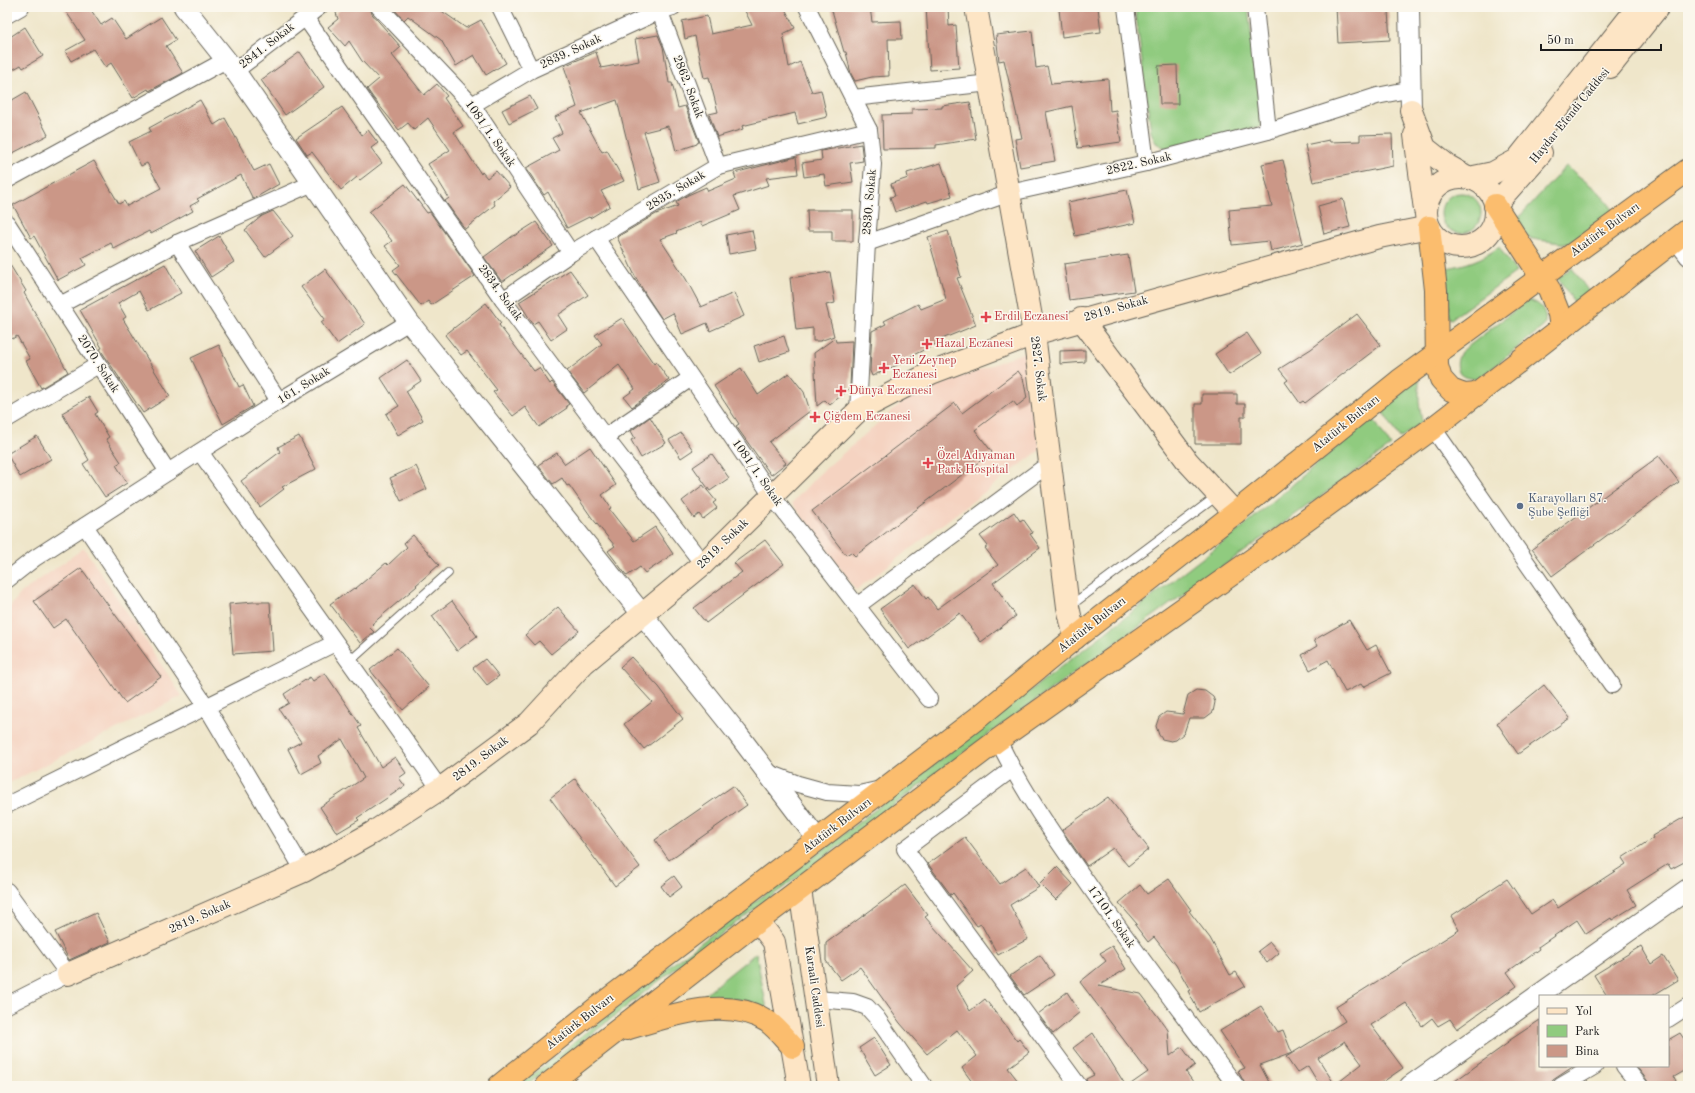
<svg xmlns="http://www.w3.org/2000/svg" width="1695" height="1093" viewBox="0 0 1695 1093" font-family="'Old Standard TT',serif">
	<rect width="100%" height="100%" fill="#fbf7ec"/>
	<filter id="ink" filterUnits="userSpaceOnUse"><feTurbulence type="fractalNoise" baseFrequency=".025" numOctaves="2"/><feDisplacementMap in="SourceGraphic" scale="8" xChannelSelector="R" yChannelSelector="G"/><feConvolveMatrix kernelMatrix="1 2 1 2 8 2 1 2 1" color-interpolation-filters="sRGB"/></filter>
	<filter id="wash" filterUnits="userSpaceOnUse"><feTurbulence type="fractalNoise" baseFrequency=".012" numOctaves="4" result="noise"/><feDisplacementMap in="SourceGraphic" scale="16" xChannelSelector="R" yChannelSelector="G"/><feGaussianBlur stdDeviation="0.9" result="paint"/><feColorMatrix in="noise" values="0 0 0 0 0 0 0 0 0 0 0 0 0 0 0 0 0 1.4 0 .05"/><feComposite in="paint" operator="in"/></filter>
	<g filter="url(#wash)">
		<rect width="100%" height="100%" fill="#efe6ca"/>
		<!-- built -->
		<g fill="#f5d3c1">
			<polygon points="1025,352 1040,450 856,590 792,503 817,476 907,398"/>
			<polygon points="84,548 182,696 7,784 7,612 9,608 21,593"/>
		</g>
		<!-- green -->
		<g fill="#90cb7f" stroke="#56744e">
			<polygon points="1135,7 1248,7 1262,126 1165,148 1156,143 1151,132"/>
			<path d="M1566 166 1599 192 1615 212 1568 244C1555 242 1542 241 1528 238L1517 221 1520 216Z"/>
			<circle cx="1461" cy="213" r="20"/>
			<path d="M1499 247 1516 272 1451 319 1449 318 1446 268C1466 265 1483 259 1499 247Z"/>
			<polygon points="1572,268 1589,292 1574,302 1558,278"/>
			<path d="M1528 300C1542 303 1548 313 1544 326L1479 379C1460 380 1452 368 1461 352Z"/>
			<polygon points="1415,381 1419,381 1419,402 1422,422 1400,438 1381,409"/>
			<polygon points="1372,417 1391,446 990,733 656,983 526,1086 518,1086 653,979 815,856 1244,526"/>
			<path d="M756 953 767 1009C745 997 724 998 700 998Z"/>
		</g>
		<g id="blocks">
			<!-- building -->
			<g fill="#cb9787" fill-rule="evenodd">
				<polygon points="63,7 89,7 101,25 112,18 126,39 161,17 176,40 166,46 183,73 149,91 148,89 133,98 111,63 105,67 93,49 71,61 65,51 85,40"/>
				<polygon points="343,7 370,7 372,14 401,47 392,55 424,95 437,84 447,96 444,98 463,126 454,132 481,174 482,172 487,178 496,171 510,187 493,201 495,205 465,229 445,201 449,198 428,164 450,150 428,118 414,130 408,123 399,130 374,99 367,89 379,79 362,61 349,41 345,46 328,27 338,19 336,13"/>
				<polygon points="392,7 436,7 466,28 481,20 506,63 486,75 474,55 456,66 441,40 408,16 404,20"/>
				<polygon points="754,7 784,7 795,28 783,34 789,67 800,62 812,92 821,90 827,117 798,124 795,113 742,126 743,129 717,137 709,114 718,112 709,77 704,78 695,36 685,39 682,21 707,16 711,34 752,25 745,11"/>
				<polygon points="831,7 870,7 872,22 901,21 902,39 888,39 889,76 872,77 855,81 851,74 846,52 844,52"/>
				<polygon points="926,7 948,7 949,26 956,25 959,68 930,70"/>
				<polygon points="1080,7 1098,7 1101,32 1062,37 1059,9"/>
				<polygon points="1336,7 1380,7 1381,11 1388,11 1390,40 1338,43"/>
				<polygon points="25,27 43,56 23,68 21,65 7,73 7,39"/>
				<polygon points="1032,31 1036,68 1047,66 1051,84 1108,79 1110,111 1116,110 1121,142 1078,148 1072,106 1046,112 1055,161 1020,167 1015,139 1022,138 1004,60 999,61 996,35"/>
				<polygon points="658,35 663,47 669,83 672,83 678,108 685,106 699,142 697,143 697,144 676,151 670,128 668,129 668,126 644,132 660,182 639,189 617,100 581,113 602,152 607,150 624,181 601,191 610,206 590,218 589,217 567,228 548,192 544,195 526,168 559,150 552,138 562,133 555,117 577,107 564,66 596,52 601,68 639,61 635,39"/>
				<polygon points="300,52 324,87 285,115 261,80"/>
				<polygon points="1177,65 1178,104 1160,104 1158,66"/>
				<polygon points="26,92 48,135 7,156 7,103"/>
				<polygon points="530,96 537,109 509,123 502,110"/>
				<polygon points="200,100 214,125 225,118 254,171 269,164 279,184 253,199 241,175 197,199 199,201 190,206 193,211 151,234 149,231 114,249 111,243 82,258 86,265 58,280 34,236 31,238 13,205 94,161 119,204 124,201 127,206 161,188 147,163 141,166 129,142 151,131 149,128"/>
				<polygon points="970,102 976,139 936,145 936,148 883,149 882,115 912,114 912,109 942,108 942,106"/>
				<polygon points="342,107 362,135 368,130 378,143 371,148 382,163 360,180 357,177 341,190 312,152 307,155 296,138"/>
				<polygon points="1392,134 1393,166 1313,182 1305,145 1329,140 1330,142 1360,141 1360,135"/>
				<polygon points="861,144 863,161 850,163 853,182 826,186 824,174 804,177 802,163 822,160 821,151"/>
				<polygon points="796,157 798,174 766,178 769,185 734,196 740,210 702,226 700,222 676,232 677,233 660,239 686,279 701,307 734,293 744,316 710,331 707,323 682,334 673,313 662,319 646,295 635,276 617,237 656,214 678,206 676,202 688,195 706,187 708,191 736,179 734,173"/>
				<polygon points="1283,160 1303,243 1271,251 1269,241 1232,245 1229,210 1272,206 1262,164"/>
				<polygon points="941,163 952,196 928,203 927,201 895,212 890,197 895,196 891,184 908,178 907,173"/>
				<polygon points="405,184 427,213 430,212 475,276 431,305 428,301 421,306 393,270 400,265 385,246 392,241 369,212"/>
				<polygon points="1127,190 1135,223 1075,236 1068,202"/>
				<polygon points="1343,199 1350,227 1324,234 1318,206"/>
				<polygon points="807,210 853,210 853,241 832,241 832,231 808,231"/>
				<polygon points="273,211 293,236 265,257 245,230 262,216"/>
				<polygon points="536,222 553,246 502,282 484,257 514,235 514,236"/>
				<polygon points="752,230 756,249 729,254 726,235"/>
				<polygon points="948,231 961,277 957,278 976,325 937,341 938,343 901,361 902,363 872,376 870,371 872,331 886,324 884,321 918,304 921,309 946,299 928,237"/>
				<polygon points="219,236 234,262 211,277 195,251"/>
				<polygon points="1128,255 1134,291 1069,300 1064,264"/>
				<polygon points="7,260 26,291 24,293 68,372 41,388 26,361 30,359 17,336 12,339 7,331"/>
				<polygon points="165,264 181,293 149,310 139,291 118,303 126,317 123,319 170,396 143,413 100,349 102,348 80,310"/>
				<polygon points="325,269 365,324 337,344 321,322 325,319 301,287"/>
				<polygon points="570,270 588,295 558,315 567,329 551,340 538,321 533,324 519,302"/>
				<polygon points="830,272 835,303 826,305 834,336 820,341 813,341 813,328 796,330 790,278"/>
				<polygon points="486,303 501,323 499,325 534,371 539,368 550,384 552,382 569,404 566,406 567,408 539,427 525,407 513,416 493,392 497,390 467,351 461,355 445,335"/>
				<polygon points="1357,314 1381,345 1305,403 1303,401 1300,403 1285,382 1288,380 1279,369 1311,349"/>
				<polygon points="622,318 654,364 656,362 669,380 632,407 624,397 635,389 619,365 584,393 567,371 602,344 595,335"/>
				<polygon points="1247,333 1261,354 1229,375 1215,354"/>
				<polygon points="784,336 789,352 759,362 754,346"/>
				<polygon points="835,338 836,342 852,341 850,388 830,405 825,400 817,406 814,353"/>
				<polygon points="219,345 239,387 243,385 253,406 223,424 191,358"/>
				<polygon points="1085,350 1085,362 1060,364 1060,351"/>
				<polygon points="407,360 421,381 406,391 423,420 398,435 386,414 399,406 381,378"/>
				<polygon points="741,368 758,395 789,373 804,392 810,411 769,442 786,463 771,475 736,426 739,424 714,386"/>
				<polygon points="1018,371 1023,378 1027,398 1017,406 1013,401 975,430 992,452 855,556 851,552 846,555 812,511 955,403 962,413"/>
				<polygon points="1202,394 1237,394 1237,404 1245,404 1245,417 1241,417 1241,444 1195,444 1195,404 1202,404"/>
				<polygon points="89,397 98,412 95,414 109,437 106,439 121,462 116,465 127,483 105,497 83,464 89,460 62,413"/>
				<polygon points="650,417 666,443 641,458 631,440 635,438 631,431"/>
				<polygon points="681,433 693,450 681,458 669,440"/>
				<polygon points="37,436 51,459 20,477 7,454"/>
				<polygon points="299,436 316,469 282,487 284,489 260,507 241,481 280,452 278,447"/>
				<polygon points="590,447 616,485 602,495 611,508 609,509 634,541 655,527 673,554 645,573 640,567 627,576 608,551 615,546 592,518 569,485 567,486 562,478 553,484 538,465 557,453 565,464"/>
				<polygon points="712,454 729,478 710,491 693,467"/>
				<polygon points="1659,456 1679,482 1552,576 1532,549"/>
				<polygon points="416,466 427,489 401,501 390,478"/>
				<polygon points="703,485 716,501 713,503 717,508 703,519 699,514 694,518 682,501"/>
				<polygon points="1014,512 1020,521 1023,519 1033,533 1030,534 1040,548 993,583 1016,616 981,642 960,613 909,649 880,609 915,584 926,599 928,597 937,609 998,565 985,548 988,546 980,536"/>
				<polygon points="413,535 439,565 416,585 417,586 372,624 373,625 370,628 374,632 360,643 330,604 342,595 343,596 354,588 355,589 386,563 388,565 407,547 404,543"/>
				<polygon points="765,540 784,564 706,623 694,608 742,572 734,563"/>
				<polygon points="81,568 161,677 125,703 66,619 53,628 34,601"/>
				<polygon points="452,601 477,636 457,651 432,616"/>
				<polygon points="254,602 270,602 273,651 233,654 229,604"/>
				<polygon points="558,607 579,631 551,654 539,641 534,645 525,635"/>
				<polygon points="1349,620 1367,650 1376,645 1391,673 1363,687 1361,684 1345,692 1328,660 1310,670 1302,655 1317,646 1314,640"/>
				<polygon points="397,648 429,687 403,710 370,670"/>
				<polygon points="631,657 659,687 683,719 644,749 624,724 652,702 620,667"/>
				<polygon points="485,659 499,676 487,685 473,668"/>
				<polygon points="325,673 361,726 358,728 381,767 395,757 406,773 399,778 405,786 357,818 359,820 337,833 320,807 364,778 342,739 318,756 321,763 301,774 288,749 301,742 279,709 289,703 284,694 310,677 313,681"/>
				<polygon points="1544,685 1570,718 1518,754 1497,723"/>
				<polygon points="1196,690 1205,691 1213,697 1215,702 1213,712 1205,718 1189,718 1184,733 1176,740 1171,741 1162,739 1159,735 1156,726 1159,717 1166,712 1183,714 1188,695"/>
				<polygon points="575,779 640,867 615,886 550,798"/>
				<polygon points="733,786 747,805 669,860 655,840"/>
				<polygon points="1108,797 1149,849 1128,866 1113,848 1087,866 1062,830"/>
				<path d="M1688 815V860L1671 869 1668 864 1627 890 1636 905 1612 920 1611 918 1586 934 1577 920 1538 947 1539 949 1507 972 1517 986 1457 1029 1450 1019 1438 1026 1432 1018 1422 1026 1406 1003 1371 1025 1403 1068 1377 1086H1320L1308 1066 1297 1073 1286 1057 1345 1021 1336 1007 1459 930 1451 916 1507 879 1531 914 1552 900 1558 908 1626 864 1622 858 1653 838 1652 836ZM1345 1041 1362 1064 1335 1085 1318 1058Z"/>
				<polygon points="965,837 1000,884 1026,867 1039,887 1010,905 1028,939 998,955 981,924 977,926 953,893 951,895 928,864"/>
				<polygon points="1057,867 1073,884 1056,900 1040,884"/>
				<polygon points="674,876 682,887 669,897 661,886"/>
				<polygon points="1169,879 1191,910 1189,911 1210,938 1230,975 1236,972 1245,986 1199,1012 1188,991 1190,990 1176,965 1154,937 1148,942 1135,925 1137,924 1119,903 1140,885 1147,894"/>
				<polygon points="905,885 928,915 925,917 973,971 956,986 970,1011 985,999 1017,1041 1019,1039 1029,1052 1008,1068 1022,1086 975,1086 962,1068 977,1056 957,1030 927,1054 900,1023 860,967 841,980 826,961 826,943"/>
				<polygon points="96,913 110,942 69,960 55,932"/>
				<polygon points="1270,942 1279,953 1267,963 1258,951"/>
				<polygon points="1112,946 1126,969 1098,986 1141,994 1168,1030 1170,1056 1182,1047 1195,1065 1186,1072 1196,1086 1128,1086 1148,1072 1080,982 1106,961 1100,953"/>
				<polygon points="1641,946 1651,964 1663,956 1678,980 1652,996 1607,996 1594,975"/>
				<polygon points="1040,955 1054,975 1024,995 1010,976"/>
				<polygon points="1067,992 1080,1012 1053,1034 1038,1014"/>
				<polygon points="1261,1006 1278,1032 1283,1030 1292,1053 1260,1065 1271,1086 1246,1086 1238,1071 1245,1068 1220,1031"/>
				<polygon points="1540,1020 1540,1066 1574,1066 1544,1086 1448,1086 1508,1043 1507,1042"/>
				<polygon points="1093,1033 1126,1086 1088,1086 1086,1079 1094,1075 1073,1048"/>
				<polygon points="1680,1033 1688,1045 1688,1069 1674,1077 1676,1081 1670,1086 1649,1086 1647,1080 1636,1066 1668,1066 1668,1040"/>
				<polygon points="874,1038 891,1065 875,1075 859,1048"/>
			</g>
		</g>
	</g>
	<g filter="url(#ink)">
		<use href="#blocks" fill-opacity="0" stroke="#666359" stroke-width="1"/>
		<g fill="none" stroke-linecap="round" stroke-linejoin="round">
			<!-- service casing -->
			<g stroke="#666359" stroke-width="10">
				<g id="service">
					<polyline points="1070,606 1217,496"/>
					<polyline points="349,662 448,573"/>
				</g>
			</g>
			<!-- minor casing -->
			<g stroke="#666359" stroke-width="18">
				<g id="minor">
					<polyline points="379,7 472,105 571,253"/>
					<polyline points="500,7 531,70"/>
					<polyline points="658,7 718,166"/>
					<polyline points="807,7 869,130 873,164 867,243 858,411"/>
					<polyline points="1126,7 1146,163"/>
					<polyline points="1255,7 1268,131"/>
					<polyline points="7,15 21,7"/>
					<polyline points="305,17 503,300 605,437 703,564"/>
					<polyline points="235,71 319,7"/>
					<polyline points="853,98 990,83"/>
					<polyline points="472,105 531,70 660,11 673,7"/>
					<polyline points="7,180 226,60"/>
					<polyline points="7,223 168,472 279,401 409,322"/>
					<polyline points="596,238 772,496 929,699"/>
					<polyline points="1675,240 1688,257"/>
					<polyline points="177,243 279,401"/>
					<polyline points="867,243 1010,193 1146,163 1268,131 1377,96 1412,89"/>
					<polyline points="503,300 571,253 718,166 869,130"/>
					<polyline points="60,305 177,243 313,183"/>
					<polyline points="7,419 98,365"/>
					<polyline points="1433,428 1612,685"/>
					<polyline points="605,437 691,378"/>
					<polyline points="200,452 440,789"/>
					<polyline points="85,526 206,706 304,871"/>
					<polyline points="7,580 35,558 168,472"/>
					<polyline points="857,606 1050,463"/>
					<path d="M998 740C1022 790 1054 836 1086 881 1134 951 1186 1018 1236 1086"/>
					<polyline points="1012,769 905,849 1079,1086"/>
					<polyline points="764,771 798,784 827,792 859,794 881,789"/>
					<polyline points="7,805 335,643"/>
					<polyline points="7,891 68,974 7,1005"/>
					<polyline points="816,999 853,1002 867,1007 877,1018 924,1086"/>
					<polyline points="1668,1019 1688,1006"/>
					<polyline points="1624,1066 1640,1086"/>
					<polyline points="1561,1086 1595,1066"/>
				</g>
			</g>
			<!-- tertiary casing -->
			<g stroke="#666359" stroke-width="22">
				<g id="tertiary">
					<polyline points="184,7 235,71 409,322 737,733 818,840"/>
					<polyline points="1409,7 1411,110"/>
					<polyline points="1410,1086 1688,889"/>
				</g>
			</g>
			<!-- secondary casing -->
			<g stroke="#666359" stroke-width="24">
				<g id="secondary">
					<polyline points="976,7 1034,334 1068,607 1075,638"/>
					<polyline points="1610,67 1658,7"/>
					<polyline points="1411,110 1425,148 1448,166 1469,178 1493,173 1517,160 1638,7"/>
					<polyline points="1415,135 1425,210"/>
					<circle cx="1461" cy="212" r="35"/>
					<polyline points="1495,205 1541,153"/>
					<polyline points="1081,319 1188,462 1235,513"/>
					<polyline points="800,889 828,1086"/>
					<polyline points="758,921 774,942 799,1086"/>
					<polyline points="68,974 304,871 372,833 440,789 529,723 584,663 703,564 858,411 931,373 1034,334 1379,237 1429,227"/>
				</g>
			</g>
			<!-- trunk casing -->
			<g stroke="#666359" stroke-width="24">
				<g id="trunk">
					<polyline points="1495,205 1549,289 1559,314 1561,329"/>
					<polyline points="1429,227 1436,290 1437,366 1441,379 1451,390 1464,395 1478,394"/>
					<path d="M626 1029C668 1016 726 995 767 1021 777 1028 785 1039 793 1047"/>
					<polyline points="499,1086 594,1010 980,716 1075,638 1235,513 1399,381 1688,170"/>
					<polyline points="546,1086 758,921 998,740 1263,552 1433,428 1688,230"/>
				</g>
			</g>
			<!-- service -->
			<use href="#service" stroke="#fff" stroke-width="8"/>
			<!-- minor -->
			<use href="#minor" stroke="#fff" stroke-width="16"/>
			<!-- tertiary -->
			<use href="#tertiary" stroke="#fff" stroke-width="20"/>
			<!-- secondary -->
			<use href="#secondary" stroke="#fde5c5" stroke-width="22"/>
			<!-- trunk -->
			<use href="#trunk" stroke="#fbbd6e" stroke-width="22"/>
		</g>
	</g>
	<!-- markers -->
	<g fill="#e0444e" stroke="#fbf7ec" stroke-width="1.5">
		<path d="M984 311h4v4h4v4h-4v4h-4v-4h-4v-4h4z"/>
		<path d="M925 338h4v4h4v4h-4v4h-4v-4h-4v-4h4z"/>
		<path d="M882 362h4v4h4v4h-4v4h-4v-4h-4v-4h4z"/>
		<path d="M839 385h4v4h4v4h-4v4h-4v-4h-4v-4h4z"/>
		<path d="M813 411h4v4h4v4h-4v4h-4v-4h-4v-4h4z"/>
		<path d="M926 457h4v4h4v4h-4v4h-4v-4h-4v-4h4z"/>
	</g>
	<circle fill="#5c6f8a" stroke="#fbf7ec" stroke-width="1.5" cx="1520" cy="506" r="4"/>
	<g text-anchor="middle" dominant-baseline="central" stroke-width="3" stroke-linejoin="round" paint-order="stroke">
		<!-- street labels -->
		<g font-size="12" fill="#1c1c1c" stroke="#fbf7ec">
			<text transform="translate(267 46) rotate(-38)">2841. Sokak</text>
			<text transform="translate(571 52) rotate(-25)">2839. Sokak</text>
			<text transform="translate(688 87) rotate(69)">2862. Sokak</text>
			<text transform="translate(1570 116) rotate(-51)">Haydar Efendi Caddesi</text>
			<text transform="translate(490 134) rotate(55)">1081/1. Sokak</text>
			<text transform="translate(1139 164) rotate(-13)">2822. Sokak</text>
			<text transform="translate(676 191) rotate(-31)">2835. Sokak</text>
			<text transform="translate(870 202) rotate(-85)">2830. Sokak</text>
			<text transform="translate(1605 230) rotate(-36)">Atatürk Bulvarı</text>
			<text transform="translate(500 293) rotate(54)">2834. Sokak</text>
			<text transform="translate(1116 309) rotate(-16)">2819. Sokak</text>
			<text transform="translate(98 364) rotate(57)">2070. Sokak</text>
			<text transform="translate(1038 369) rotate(83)">2827. Sokak</text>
			<text transform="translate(304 386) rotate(-32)">161. Sokak</text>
			<text transform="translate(1346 424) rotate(-39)">Atatürk Bulvarı</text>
			<text transform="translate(757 473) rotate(55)">1081/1. Sokak</text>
			<text transform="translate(723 544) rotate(-44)">2819. Sokak</text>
			<text transform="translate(1092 625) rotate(-38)">Atatürk Bulvarı</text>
			<text transform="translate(481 759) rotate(-37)">2819. Sokak</text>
			<text transform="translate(837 826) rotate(-37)">Atatürk Bulvarı</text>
			<text transform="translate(200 917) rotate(-24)">2819. Sokak</text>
			<text transform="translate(1111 917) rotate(55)">17101. Sokak</text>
			<text transform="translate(814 987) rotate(82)">Karaali Caddesi</text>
			<text transform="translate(580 1022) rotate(-38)">Atatürk Bulvarı</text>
		</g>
		<!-- health labels -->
		<g font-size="12" fill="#be3a42" stroke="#fbf7ec" text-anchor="start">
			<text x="994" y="317">Erdil Eczanesi</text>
			<text x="935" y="344">Hazal Eczanesi</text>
			<text x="892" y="361">Yeni Zeynep<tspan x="892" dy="14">Eczanesi</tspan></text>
			<text x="849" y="391">Dünya Eczanesi</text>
			<text x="823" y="417">Çiğdem Eczanesi</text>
			<text x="937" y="456">Özel Adıyaman<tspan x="937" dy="14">Park Hospital</tspan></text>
		</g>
		<!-- service labels -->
		<g font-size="12" fill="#4e5e75" stroke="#fbf7ec" text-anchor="start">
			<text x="1528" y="499">Karayolları 87.<tspan x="1528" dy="14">Şube Şefliği</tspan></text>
		</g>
	</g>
	<!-- margin -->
	<rect width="1695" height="1093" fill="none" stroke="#fbf7ec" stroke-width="24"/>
	<!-- legend -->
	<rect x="1539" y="995" width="130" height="72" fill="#fbf7ec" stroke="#a29f99"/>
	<rect x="1547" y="1008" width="20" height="6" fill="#fde5c5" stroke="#a29f99"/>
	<text x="1575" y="1015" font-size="12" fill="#1c1c1c">Yol</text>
	<rect x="1547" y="1025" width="20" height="12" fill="#90cb7f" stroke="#a29f99"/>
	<text x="1575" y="1035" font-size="12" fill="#1c1c1c">Park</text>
	<rect x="1547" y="1045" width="20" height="12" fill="#cb9787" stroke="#a29f99"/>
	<text x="1575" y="1055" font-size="12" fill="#1c1c1c">Bina</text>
	<!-- scale -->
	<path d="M1541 44v6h120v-6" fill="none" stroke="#1c1c1c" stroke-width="2"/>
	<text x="1547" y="44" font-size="12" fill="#1c1c1c" stroke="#fbf7ec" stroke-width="3" paint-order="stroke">50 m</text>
</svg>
